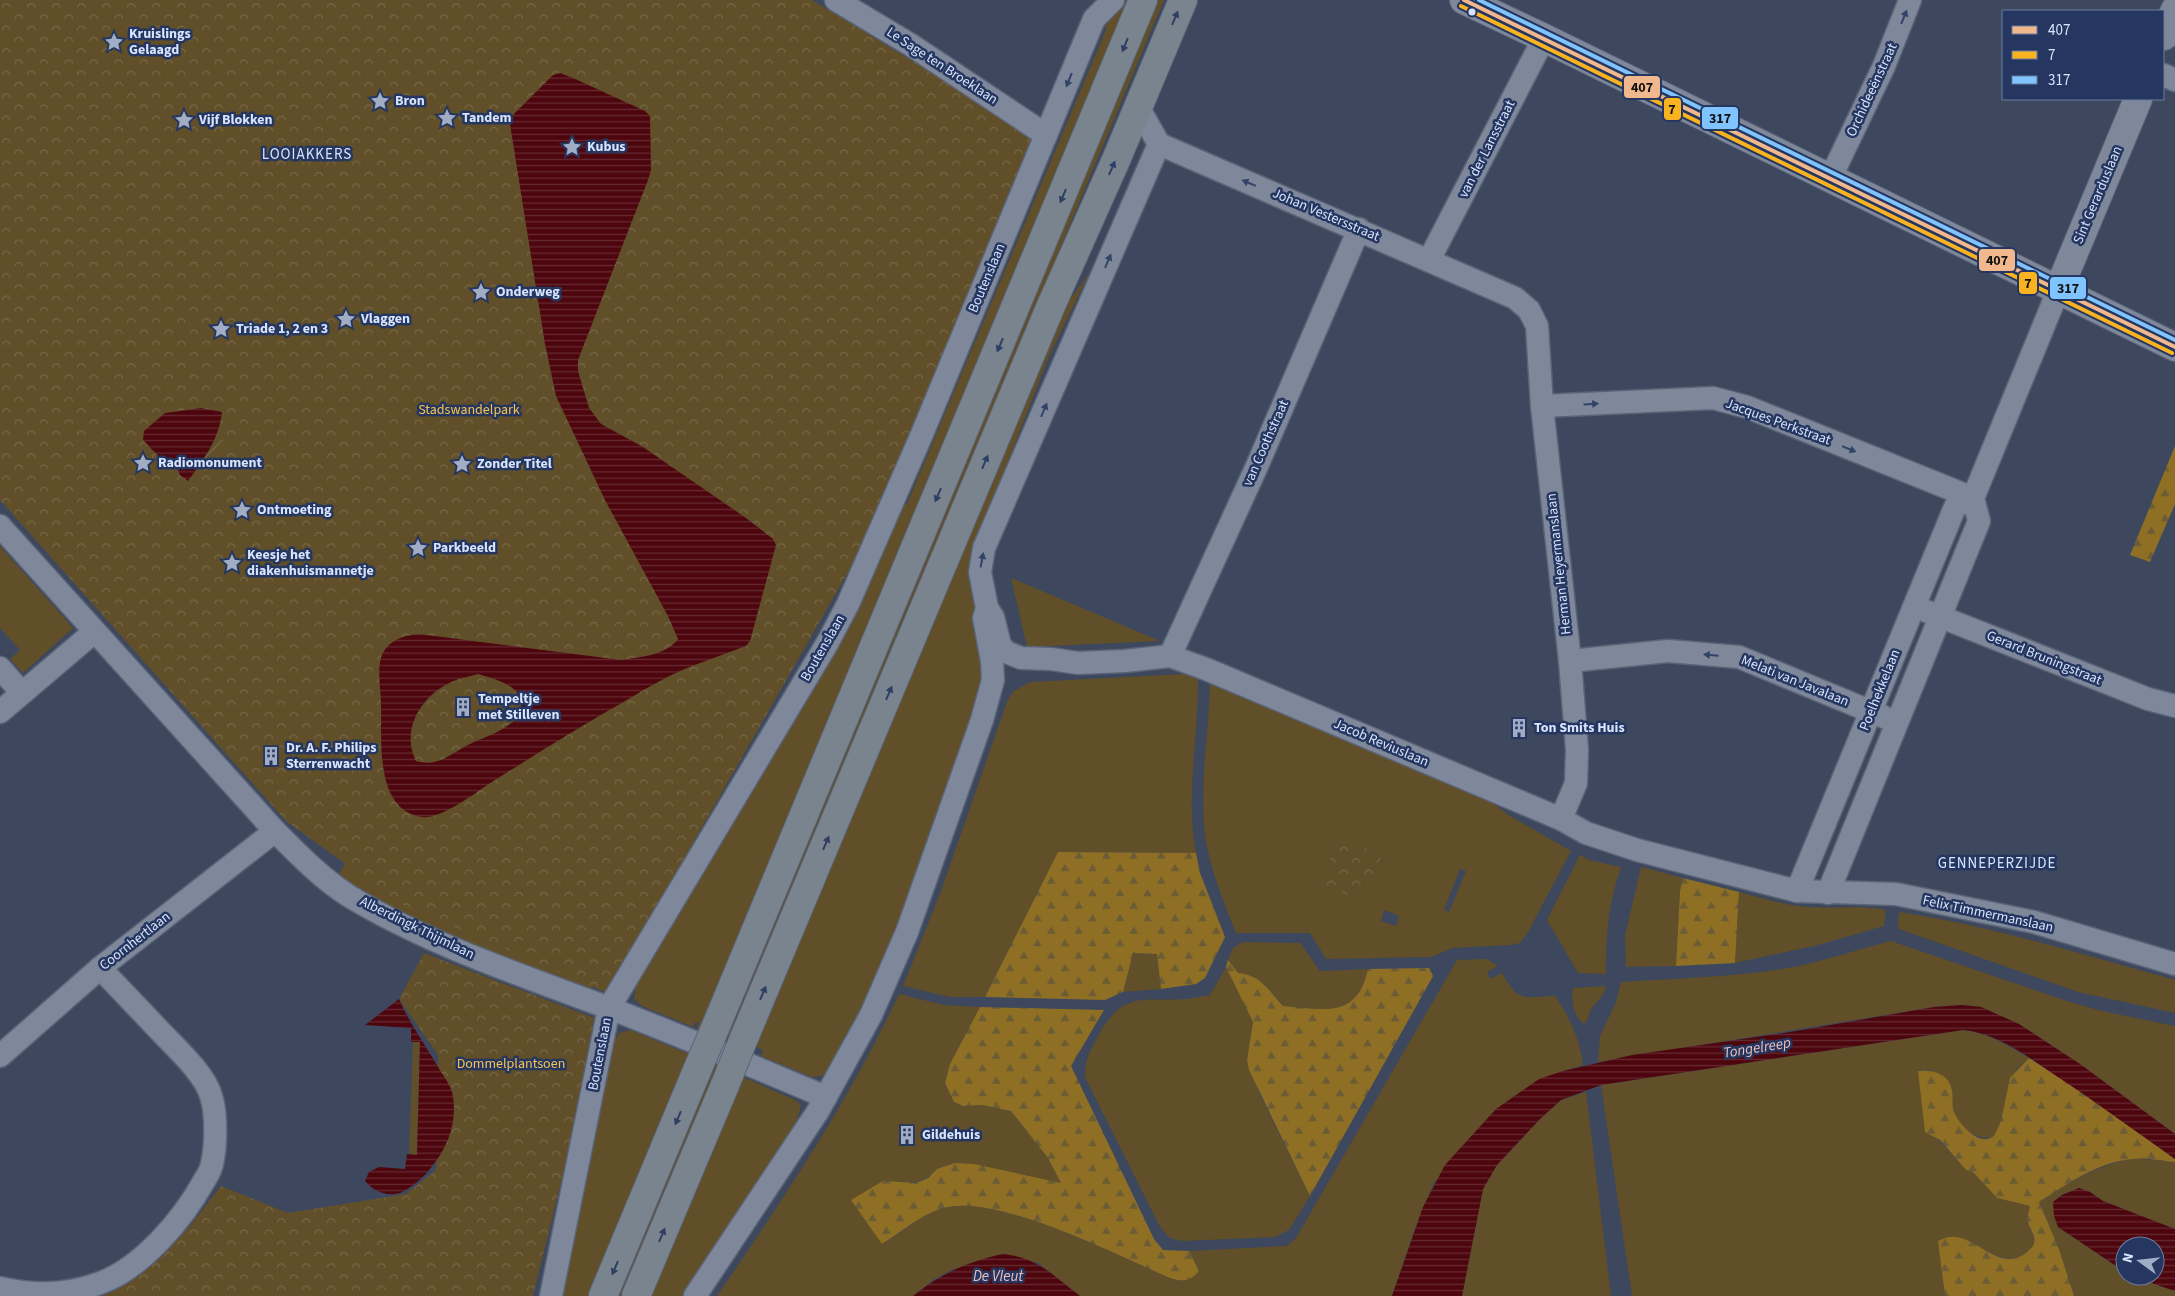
<svg xmlns="http://www.w3.org/2000/svg" width="2175" height="1296" viewBox="0 0 2175 1296" font-family="'Source Sans 3',sans-serif">
	<defs>
		<pattern id="forest-firs" width="22" height="20" patternUnits="userSpaceOnUse" patternTransform="scale(1.25)"><rect width="22" height="20" fill="#8e6f23"/><path d="M5 1l3.5 6h-7zM16 11l3.5 6h-7z" fill="#6b5c35"/></pattern>
		<pattern id="park-crowns" width="20" height="18" patternUnits="userSpaceOnUse" patternTransform="scale(1.25)"><rect width="20" height="18" fill="#604f28"/><path d="M2 6a3 3 0 1 1 6 0M12 15a3 3 0 1 1 6 0" fill="none" stroke="#766848"/></pattern>
		<pattern id="garden-furrows" width="10" height="10" patternUnits="userSpaceOnUse" patternTransform="scale(1.25)"><rect width="10" height="10" fill="#604f28"/><path d="M-1 1l2-2M0 10L10 0M9 11l2-2" fill="none" stroke="#766848"/></pattern>
		<pattern id="water-rules" width="6" height="5" patternUnits="userSpaceOnUse" patternTransform="scale(1.25)"><rect width="6" height="5" fill="#4d060e"/><path d="M0 2.5h6" fill="none" stroke="#662a32"/></pattern>
	</defs>
	<rect width="100%" height="100%" fill="#3d475e"/>
	<!-- grass -->
	<g fill="#604f28" fill-rule="evenodd">
		<polygon points="1121,0 1134,0 593,1296 559,1296 610,1037 616,1038 619,1033 630,1030 686,1053 699,1023 695,1022 693,1027 642,1006 634,999 636,988 630,985 900,501 907,504 1106,30 1105,21"/>
		<polygon points="1153,0 1164,0 1060,248 1043,299 626,1296 612,1296"/>
		<polygon points="1090,272 1050,354 972,553 986,684 884,969 827,1072 822,1076 812,1077 761,1056 763,1050 756,1047 743,1077 797,1101 801,1106 797,1118 801,1121 684,1296 645,1296 1053,323"/>
		<polygon points="0,546 73,628 23,673 10,659 20,650 0,628"/>
		<polygon points="1011,578 1160,641 1027,647"/>
		<path d="M1184 674 1198 677C1199 736 1185 795 1196 853L1058 852 985 997H950L903 986 941 891 1008 699 1014 691 1030 682Z"/>
		<path d="M1210 682 1487 799 1510 816 1571 851 1528 932 1520 943 1511 945 1453 948 1431 957 1326 959 1310 933H1236C1223 901 1210 869 1205 835 1199 786 1209 732 1210 682ZM1460 869 1466 871 1449 912 1444 910ZM1384 910 1399 916 1396 926 1381 921Z"/>
		<path d="M1580 855 1589 860 1621 867C1608 906 1606 933 1606 974L1578 973 1547 920Z"/>
		<polygon points="346,862 594,982 590,994 521,969 370,899 338,875"/>
		<polygon points="1641,867 1683,878 1680,891 1676,966 1626,967 1625,935"/>
		<path d="M1739 892C1762 898 1784 905 1808 907 1834 909 1860 905 1886 910L1884 926 1818 945 1735 963Z"/>
		<path d="M1899 912C1992 926 2084 955 2175 980V1013L2078 992 1899 929 1898 925Z"/>
		<path d="M1891 941 2067 1001 2102 1011 2175 1026V1134L2080 1064 2019 1024 1981 1007 1962 1005 1934 1007 1598 1062 1600 1036 1616 1002 1621 982C1680 978 1740 977 1799 966 1830 959 1860 949 1891 941Z"/>
		<path d="M1243 942 1300 943 1320 971 1368 969C1357 1020 1323 1009 1283 1006 1270 991 1260 975 1238 973L1228 960 1233 948Z"/>
		<polygon points="1133,953 1157,954 1161,989 1123,992"/>
		<path d="M1487 959 1498 966 1487 972 1490 979 1502 973C1519 1003 1522 997 1555 996 1569 1015 1581 1042 1583 1065L1563 1071 1434 1182 1414 1231 1392 1296H1080L1037 1262 953 1269 933 1280 913 1296H717C784 1198 849 1101 899 994L944 1005 980 1007 950 1064 945 1084 954 1102 963 1106 982 1105 1011 1111 1048 1158 1062 1184 937 1169C920 1187 906 1183 883 1181L882 1244C902 1233 921 1214 944 1208 997 1193 1119 1256 1170 1278L1183 1281 1199 1271 1189 1251 1287 1246 1296 1238 1457 960Z"/>
		<path d="M1226 967 1253 1022 1247 1060 1259 1093 1310 1196 1289 1230 1275 1237 1182 1241 1170 1238 1160 1227 1085 1077C1085 1058 1089 1054 1097 1038 1123 989 1142 1002 1187 999 1195 998 1203 996 1210 995Z"/>
		<path d="M1606 986 1604 993 1591 1009 1586 1023H1583C1573 1016 1571 999 1573 988Z"/>
		<path d="M1963 1030C1988 1033 2007 1045 2029 1058L2016 1070 2006 1098 2001 1121 1994 1136C1978 1143 1960 1127 1954 1112 1951 1105 1952 1096 1952 1088L1930 1070 1918 1071 1934 1135 1966 1170 1973 1172 1997 1198 2030 1206 2028 1222 2035 1242 2034 1246 2019 1258C2001 1261 1988 1252 1973 1243 1966 1239 1957 1238 1949 1236L1943 1281 1945 1296H1632L1601 1085Z"/>
		<polygon points="413,1042 420,1042 417,1155 409,1154"/>
		<polygon points="1586,1092 1611,1296 1462,1296 1483,1189 1497,1165 1540,1119 1561,1100"/>
		<path d="M2133 1158 2175 1162V1229L2103 1201 2090 1192 2079 1188 2062 1195 2053 1202 2058 1227 2125 1272V1276H2131L2175 1291V1296H2074L2059 1249 2039 1202C2072 1181 2094 1167 2133 1158Z"/>
	</g>
	<!-- forest -->
	<g fill="url(#forest-firs)">
		<polygon points="2175,446 2175,504 2150,562 2130,555"/>
		<polygon points="1058,852 1196,853 1200,873 1225,937 1205,978 1196,984 1161,989 1157,954 1133,953 1123,992 1105,1000 985,997"/>
		<polygon points="1683,878 1739,892 1735,963 1676,966 1680,891"/>
		<path d="M1228 960 1238 973C1261 975 1269 991 1283 1006 1323 1009 1357 1020 1368 969L1429 968 1433 976 1310 1196 1249 1070 1247 1060 1253 1022 1226 967Z"/>
		<path d="M980 1007 1104 1010 1071 1066 1154 1239 1163 1250 1189 1251 1199 1271C1190 1282 1183 1282 1170 1278 1119 1256 997 1193 944 1208 923 1213 900 1233 882 1244L851 1200 883 1181 916 1183 928 1178 937 1169 955 1163 974 1164 1061 1183 1048 1158 1011 1111 982 1105 963 1106 954 1102 945 1083 950 1064Z"/>
		<path d="M2029 1058 2080 1091 2175 1159V1162C2162 1161 2146 1157 2133 1159 2097 1162 2068 1184 2039 1202L2059 1249 2074 1296H1945L1938 1241C1941 1240 1946 1237 1949 1237 1976 1233 1999 1275 2027 1252 2029 1249 2034 1247 2034 1243 2036 1236 2029 1228 2028 1221 2027 1217 2029 1211 2030 1206L1997 1198 1973 1172 1966 1170 1940 1140 1925 1132 1918 1071C1933 1070 1948 1073 1952 1090 1953 1096 1952 1103 1953 1109 1956 1120 1972 1138 1983 1139 1987 1140 1990 1138 1994 1136L2001 1121 2010 1078Z"/>
	</g>
	<!-- park -->
	<g fill="url(#park-crowns)">
		<polygon points="0,0 812,0 1044,141 863,546 607,993 401,904 286,821 0,500"/>
		<polygon points="1341,837 1382,855 1361,901 1319,883"/>
		<path d="M424 953 594 1018 567 1158 533 1296H102C156 1275 187 1229 221 1186L288 1213 406 1194 436 1170 438 1055 399 999Z"/>
	</g>
	<!-- garden -->
	<polygon fill="url(#garden-furrows)" points="216,436 224,441 216,461 208,475 200,465"/>
	<!-- water -->
	<g fill="url(#water-rules)" fill-rule="evenodd">
		<path d="M560 73 573 78 645 111 650 116 651 170 648 180 578 360V371L589 408 601 424 643 447 746 518 773 539 776 545 750 641 746 646C728 653 710 659 692 666 669 675 647 688 625 701 581 726 538 753 495 780 479 790 441 820 422 817 374 810 382 740 381 704 381 689 377 673 381 658 386 641 404 635 419 634L621 660C640 657 667 655 678 639L668 616 605 500 556 396 545 344 510 124 512 116 553 75ZM478 674C495 679 525 686 521 709 519 715 515 721 510 724 498 733 485 737 472 743 452 752 439 768 416 761 399 727 425 690 459 679 465 677 472 676 478 674Z"/>
		<path d="M201 408 222 412C219 439 204 459 188 481L180 475 176 465 160 458 143 440 144 431 165 413Z"/>
		<path d="M399 999C410 1025 427 1047 441 1072 445 1078 450 1085 452 1092 457 1113 452 1137 440 1155 431 1169 421 1181 406 1190 392 1199 375 1193 365 1181L369 1172 379 1167 405 1169 407 1154 417 1155 420 1042H411V1028L365 1025Z"/>
		<path d="M1962 1005 1981 1007 2019 1024 2080 1064 2175 1134V1159C2135 1131 2096 1102 2055 1075 2027 1056 1997 1033 1963 1030L1601 1085 1561 1100 1540 1119 1497 1165 1483 1189 1462 1296H1392L1423 1207 1445 1165 1496 1109 1539 1079 1563 1071 1632 1055 1790 1032 1934 1007Z"/>
		<polygon points="2079,1188 2090,1192 2103,1201 2175,1229 2175,1291 2131,1276 2155,1276 2155,1246 2125,1246 2125,1272 2058,1227 2054,1216 2053,1202 2062,1195"/>
		<path d="M1003 1254C1039 1258 1052 1275 1080 1296H913C940 1274 969 1261 1003 1254Z"/>
	</g>
	<g fill="none" stroke-linecap="round" stroke-linejoin="round">
		<!-- minor casing -->
		<g stroke="#5a6376" stroke-width="25">
			<g id="minor">
				<polyline points="836,0 911,45 1046,135"/>
				<polyline points="2164,75 2175,80"/>
				<polyline points="1138,107 1159,144 1515,298 1529,310 1537,326 1542,406 1570,661 1577,750 1576,783 1561,819"/>
				<polyline points="1830,179 1884,66 1910,0"/>
				<polyline points="1429,260 1544,38"/>
				<polyline points="1542,406 1713,398 1747,407 1973,498"/>
				<path d="M0 526 275 831C298 854 322 879 349 896 430 945 521 975 609 1008 682 1036 754 1067 826 1097"/>
				<polyline points="987,608 993,617 1000,645 1006,652 1021,658 1051,659 1078,663 1125,661 1170,656 1206,669 1561,819 1586,833 1637,850 1797,891 1896,894 2034,922 2175,964"/>
				<polyline points="1926,611 2148,699 2175,706"/>
				<polyline points="1170,656 1257,466 1359,229"/>
				<polyline points="1570,661 1668,651 1739,657 1884,717"/>
				<polyline points="0,668 22,693"/>
				<polyline points="0,712 94,632"/>
				<polyline points="1797,891 1955,507 1973,498"/>
				<polyline points="1828,893 1979,521 1973,498 2058,291"/>
				<polyline points="0,1056 100,968 275,831"/>
				<path d="M0 1288C33 1296 68 1295 100 1283 142 1268 183 1219 204 1181 207 1176 211 1170 212 1164 216 1146 217 1114 211 1096 205 1074 176 1048 160 1031 140 1010 120 989 100 968"/>
				<polyline points="551,1296 609,1008 828,642 848,604 922,434 1094,19 1113,0"/>
				<polyline points="695,1296 818,1111 871,1015 907,932 982,720 993,680 992,661 984,618 987,608 980,572 984,548 1159,144"/>
			</g>
		</g>
		<!-- tertiary casing -->
		<g stroke="#5a6376" stroke-width="30">
			<g id="tertiary">
				<polyline points="2164,36 2175,10"/>
				<polyline points="2058,291 2138,99"/>
			</g>
		</g>
		<!-- secondary casing -->
		<g stroke="#5a6376" stroke-width="30">
			<polyline id="secondary" points="1464,0 1544,38 2175,347"/>
		</g>
		<!-- primary casing -->
		<g stroke="#5a6376" stroke-width="30">
			<g id="primary">
				<polyline points="716,1026 1143,0"/>
				<polyline points="744,1038 1050,308 1116,160 1183,0"/>
				<polyline points="603,1296 696,1073"/>
				<polyline points="636,1296 725,1085"/>
			</g>
		</g>
		<!-- minor -->
		<use href="#minor" stroke="#7e889a" stroke-width="22"/>
		<!-- tertiary -->
		<use href="#tertiary" stroke="#7e889a" stroke-width="28"/>
		<!-- secondary -->
		<use href="#secondary" stroke="#7e889a" stroke-width="28"/>
		<!-- primary -->
		<use href="#primary" stroke="#79848f" stroke-width="28"/>
		<!-- primary-bridge casing -->
		<g stroke="#5a6376" stroke-width="30" stroke-linecap="butt">
			<g id="primary-bridge">
				<polyline points="696,1073 716,1026"/>
				<polyline points="725,1085 744,1038"/>
			</g>
		</g>
		<!-- primary-bridge -->
		<use href="#primary-bridge" stroke="#79848f" stroke-width="28"/>
		<!-- bus-1 casing -->
		<g stroke="#253760" stroke-width="8">
			<polyline id="bus-1" points="1464,0 2175,347"/>
		</g>
		<!-- bus-2 casing -->
		<g stroke="#253760" stroke-width="8">
			<polyline id="bus-2" points="1461,6 2172,353"/>
		</g>
		<!-- bus-3 casing -->
		<g stroke="#253760" stroke-width="8">
			<polyline id="bus-3" points="1479,0 2175,340"/>
		</g>
		<!-- bus-1 -->
		<use href="#bus-1" stroke="#f1b78d" stroke-width="4"/>
		<!-- bus-2 -->
		<use href="#bus-2" stroke="#f9b220" stroke-width="4"/>
		<!-- bus-3 -->
		<use href="#bus-3" stroke="#80c4ff" stroke-width="4"/>
	</g>
	<!-- one-way arrows -->
	<defs><path id="oneway-solid" d="M-6-.8H1V-3.2L6.5 0L1 3.2V.8H-6Z" transform="scale(1.25)"/></defs>
	<g fill="#324369">
		<use href="#oneway-solid" transform="translate(1904 17) rotate(-68)"/>
		<use href="#oneway-solid" transform="translate(1069 80) rotate(112)"/>
		<use href="#oneway-solid" transform="translate(1249 183) rotate(-157)"/>
		<use href="#oneway-solid" transform="translate(1108 261) rotate(-67)"/>
		<use href="#oneway-solid" transform="translate(1591 404) rotate(-3)"/>
		<use href="#oneway-solid" transform="translate(1044 410) rotate(-67)"/>
		<use href="#oneway-solid" transform="translate(1849 449) rotate(22)"/>
		<use href="#oneway-solid" transform="translate(982 560) rotate(-79)"/>
		<use href="#oneway-solid" transform="translate(1711 655) rotate(-175)"/>
	</g>
	<g fill="#2d3f65">
		<use href="#oneway-solid" transform="translate(1175 18) rotate(-67)"/>
		<use href="#oneway-solid" transform="translate(1125 45) rotate(112)"/>
		<use href="#oneway-solid" transform="translate(1112 168) rotate(-66)"/>
		<use href="#oneway-solid" transform="translate(1063 196) rotate(113)"/>
		<use href="#oneway-solid" transform="translate(1000 345) rotate(113)"/>
		<use href="#oneway-solid" transform="translate(985 462) rotate(-67)"/>
		<use href="#oneway-solid" transform="translate(938 495) rotate(113)"/>
		<use href="#oneway-solid" transform="translate(889 693) rotate(-67)"/>
		<use href="#oneway-solid" transform="translate(826 843) rotate(-67)"/>
		<use href="#oneway-solid" transform="translate(763 993) rotate(-67)"/>
		<use href="#oneway-solid" transform="translate(678 1118) rotate(113)"/>
		<use href="#oneway-solid" transform="translate(662 1235) rotate(-67)"/>
		<use href="#oneway-solid" transform="translate(615 1268) rotate(113)"/>
	</g>
	<!-- icons -->
	<defs>
		<g id="sight-bare" transform="scale(1.5)"><path d="M0-6L1.8-2.2L6-1.7L2.9 1.2L3.7 5.4L0 3.3L-3.7 5.4L-2.9 1.2L-6-1.7L-1.8-2.2Z" fill="#a1adc5" stroke="#253760" stroke-width="2.5" paint-order="stroke"/></g>
		<g id="building-bare" transform="scale(1.5)"><path d="M-4-6H4V6H1V3H-1V6H-4ZM-2.5-4.3h1.7v1.8h-1.7ZM.8-4.3h1.7v1.8H.8ZM-2.5-1h1.7V.8h-1.7ZM.8-1h1.7V.8H.8Z" fill="#a1adc5" stroke="#253760" stroke-width="2.5" paint-order="stroke"/></g>
	</defs>
	<g fill-rule="evenodd">
		<use href="#sight-bare" x="114" y="42"/>
		<use href="#sight-bare" x="380" y="101"/>
		<use href="#sight-bare" x="447" y="118"/>
		<use href="#sight-bare" x="184" y="120"/>
		<use href="#sight-bare" x="572" y="147"/>
		<use href="#sight-bare" x="481" y="292"/>
		<use href="#sight-bare" x="346" y="319"/>
		<use href="#sight-bare" x="221" y="329"/>
		<use href="#sight-bare" x="143" y="463"/>
		<use href="#sight-bare" x="462" y="464"/>
		<use href="#sight-bare" x="242" y="510"/>
		<use href="#sight-bare" x="418" y="548"/>
		<use href="#sight-bare" x="232" y="563"/>
		<use href="#building-bare" x="463" y="707"/>
		<use href="#building-bare" x="1519" y="728"/>
		<use href="#building-bare" x="271" y="756"/>
		<use href="#building-bare" x="907" y="1135"/>
	</g>
	<!-- markers -->
	<circle fill="#d7e4fd" stroke="#253760" stroke-width="2" cx="1472" cy="12" r="4.5"/>
	<g text-anchor="middle" dominant-baseline="central" stroke-width="5" stroke-linejoin="round" paint-order="stroke">
		<!-- poi labels -->
		<g font-size="14" font-weight="bold" fill="#d7e4fd" stroke="#253760" text-anchor="start">
			<text x="129" y="34">Kruislings<tspan x="129" dy="16">Gelaagd</tspan></text>
			<text x="395" y="101">Bron</text>
			<text x="462" y="118">Tandem</text>
			<text x="199" y="120">Vijf Blokken</text>
			<text x="587" y="147">Kubus</text>
			<text x="496" y="292">Onderweg</text>
			<text x="361" y="319">Vlaggen</text>
			<text x="236" y="329">Triade 1, 2 en 3</text>
			<text x="158" y="463">Radiomonument</text>
			<text x="477" y="464">Zonder Titel</text>
			<text x="257" y="510">Ontmoeting</text>
			<text x="433" y="548">Parkbeeld</text>
			<text x="247" y="555">Keesje het<tspan x="247" dy="16">diakenhuismannetje</tspan></text>
			<text x="478" y="699">Tempeltje<tspan x="478" dy="16">met Stilleven</tspan></text>
			<text x="1534" y="728">Ton Smits Huis</text>
			<text x="286" y="748">Dr. A. F. Philips<tspan x="286" dy="16">Sterrenwacht</tspan></text>
			<text x="922" y="1135">Gildehuis</text>
		</g>
		<!-- street labels -->
		<g font-size="14" fill="#d7e4fd" stroke="#253760">
			<text transform="translate(942 66) rotate(33)">Le Sage ten Broeklaan</text>
			<text transform="translate(1872 90) rotate(-65)">Orchideeënstraat</text>
			<text transform="translate(1487 149) rotate(-63)">van der Lansstraat</text>
			<text transform="translate(2098 195) rotate(-67)">Sint Gerarduslaan</text>
			<text transform="translate(1326 215) rotate(23)">Johan Vestersstraat</text>
			<text transform="translate(987 278) rotate(-67)">Boutenslaan</text>
			<text transform="translate(1778 422) rotate(20)">Jacques Perkstraat</text>
			<text transform="translate(1266 443) rotate(-66)">van Coothstraat</text>
			<text transform="translate(1559 564) rotate(-96)">Herman Heyermanslaan</text>
			<text transform="translate(823 648) rotate(-60)">Boutenslaan</text>
			<text transform="translate(2044 658) rotate(22)">Gerard Bruningstraat</text>
			<text transform="translate(1795 681) rotate(22)">Melati van Javalaan</text>
			<text transform="translate(1880 690) rotate(-68)">Poelhekkelaan</text>
			<text transform="translate(1381 743) rotate(23)">Jacob Reviuslaan</text>
			<text transform="translate(1988 914) rotate(12)">Felix Timmermanslaan</text>
			<text transform="translate(417 928) rotate(26)">Alberdingk Thijmlaan</text>
			<text transform="translate(135 941) rotate(-38)">Coornhertlaan</text>
			<text transform="translate(600 1054) rotate(-79)">Boutenslaan</text>
		</g>
		<!-- park labels -->
		<g font-size="14" fill="#f6c350" stroke="#253760">
			<text x="469" y="410">Stadswandelpark</text>
			<text x="511" y="1064">Dommelplantsoen</text>
		</g>
		<!-- neighbourhood labels -->
		<g font-size="15" letter-spacing="1" fill="#d7e4fd" stroke="#253760">
			<text x="307" y="154">LOOIAKKERS</text>
			<text x="1997" y="863">GENNEPERZIJDE</text>
		</g>
		<!-- water labels -->
		<g font-size="15" font-style="italic" fill="#f0bfbb" stroke="#253760">
			<text transform="translate(1757 1048) rotate(-9)">Tongelreep</text>
			<text x="998" y="1276">De Vleut</text>
		</g>
	</g>
	<g stroke="#253760" stroke-width="2">
		<rect x="1623" y="75" width="38" height="24" rx="5" fill="#f1b78d"/>
		<rect x="1663" y="97" width="19" height="24" rx="5" fill="#f9b220"/>
		<rect x="1701" y="106" width="38" height="24" rx="5" fill="#80c4ff"/>
		<rect x="1978" y="248" width="38" height="24" rx="5" fill="#f1b78d"/>
		<rect x="2018" y="271" width="20" height="24" rx="5" fill="#f9b220"/>
		<rect x="2049" y="276" width="38" height="24" rx="5" fill="#80c4ff"/>
	</g>
	<g font-size="14" text-anchor="middle" font-weight="bold" fill="#111">
		<text x="1642" y="92">407</text>
		<text x="1672" y="114">7</text>
		<text x="1720" y="123">317</text>
		<text x="1997" y="265">407</text>
		<text x="2028" y="288">7</text>
		<text x="2068" y="293">317</text>
	</g>
	<!-- legend -->
	<rect x="2002" y="10" width="162" height="90" fill="#253760" stroke="#6c7c9f"/>
	<rect x="2012" y="26" width="25" height="8" fill="#f1b78d" stroke="#6c7c9f"/>
	<text x="2048" y="35" font-size="15" fill="#d7e4fd">407</text>
	<rect x="2012" y="51" width="25" height="8" fill="#f9b220" stroke="#6c7c9f"/>
	<text x="2048" y="60" font-size="15" fill="#d7e4fd">7</text>
	<rect x="2012" y="76" width="25" height="8" fill="#80c4ff" stroke="#6c7c9f"/>
	<text x="2048" y="85" font-size="15" fill="#d7e4fd">317</text>
	<!-- north arrow -->
	<g transform="translate(2140 1261) rotate(285)"><circle r="24" fill="#253760" stroke="#6c7c9f"/>
	<path d="M0-4L9 19L0 12L-9 19Z" fill="#a1adc5"/>
	<text y="-8" font-size="14" font-weight="bold" text-anchor="middle" fill="#d7e4fd">N</text>
	</g>
</svg>
